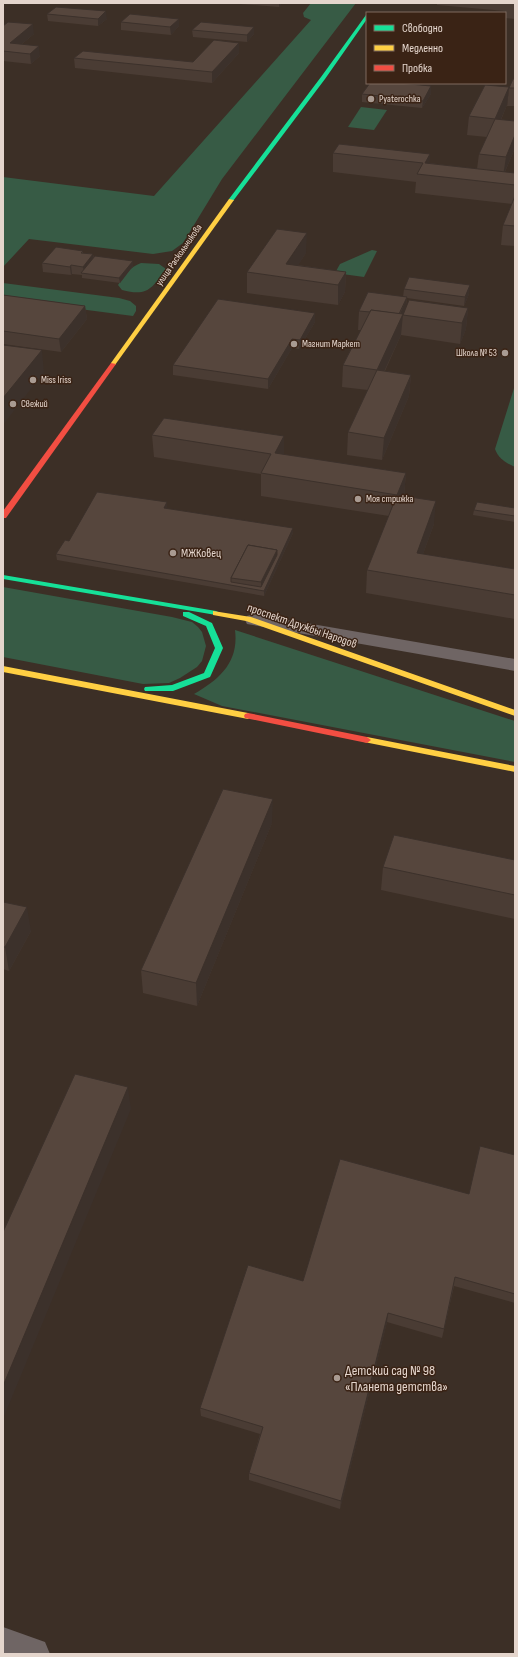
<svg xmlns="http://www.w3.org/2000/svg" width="518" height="1657" viewBox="0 0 518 1657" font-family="'Sofia Sans Condensed',sans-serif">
	<rect width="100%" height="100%" fill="#3c2f26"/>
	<!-- green -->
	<g fill="#375b45">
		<polygon points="311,3 356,3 222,179 183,243 172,251 153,254 29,239 3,267 3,177 154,196 311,20 304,17 303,13"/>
		<polygon points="361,107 387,110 374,130 348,127"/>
		<polygon points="372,250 377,251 364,277 335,273 340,264"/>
		<path d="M141 263 159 264 166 269C152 288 148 297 122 290L118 285C124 276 130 267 141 263Z"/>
		<polygon points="3,283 119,298 130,301 136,306 136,311 133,316 3,299"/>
		<path d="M515 385V467C506 463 498 458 495 449Z"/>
		<polygon points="3,587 172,617 192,622 198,627 202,632 206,646 202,661 197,667 180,678 169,683 143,684 3,657"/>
		<path d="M235 630 515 721V762L222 706 194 694C220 679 239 662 235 630Z"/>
	</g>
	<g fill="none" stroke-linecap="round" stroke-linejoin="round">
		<!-- street -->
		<g fill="#6f6564" fill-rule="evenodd">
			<polygon points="254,614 515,659 515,671 247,624 245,620 247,616"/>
			<polygon points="3,1627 45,1642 50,1654 3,1654"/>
		</g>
		<!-- fast -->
		<g fill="#16e098" fill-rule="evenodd">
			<polygon points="366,15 367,15 367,19 325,79 233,201 229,201 229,199 321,77"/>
			<polygon points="3,575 216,611 220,613 216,615 3,579"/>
			<polygon points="183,612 189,612 212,623 223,648 211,675 210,677 173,691 145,691 144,689 145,687 172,685 204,673 215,648 206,626 183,616"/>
		</g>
		<!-- slow -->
		<g fill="#ffcf43" fill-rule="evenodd">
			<polygon points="229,199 234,200 115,365 111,365 111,363"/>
			<polygon points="213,611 251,617 515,710 515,716 246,621 213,615"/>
			<polygon points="3,666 248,713 252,716 248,719 3,672"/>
			<polygon points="367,737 515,766 515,772 364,742 363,740"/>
		</g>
		<!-- jam -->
		<g fill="#f24e42" fill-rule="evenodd">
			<polygon points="111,363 116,364 6,518 3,518 3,511"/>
			<polygon points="248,713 367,737 371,740 367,743 245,718 244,716 245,714"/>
		</g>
	</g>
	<!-- wall -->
	<g fill="#4a3c34">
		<polygon points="228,3 282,3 279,7"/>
		<polygon points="437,3 515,3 515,19 505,18 505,11 437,5"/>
		<polygon points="47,14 107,19 98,26 48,21"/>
		<polygon points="179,19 179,26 171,35 121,30 121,22"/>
		<polygon points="3,26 34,34 22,44 40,56 31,64 3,61"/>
		<polygon points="254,27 254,34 247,42 193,37 192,30"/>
		<polygon points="239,43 239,53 212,83 75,68 74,58 193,62"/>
		<polygon points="515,79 515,106 507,106 509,88"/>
		<polygon points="414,83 426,83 425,84"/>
		<polygon points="509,87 507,105 501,120 515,121 515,148 505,172 515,185 515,246 501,245 503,225 512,204 415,193 416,182 333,172 333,153 430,154 429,163 477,169 479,154 487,137 467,135 469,116"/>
		<polygon points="362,94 431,94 422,108 362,102"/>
		<polygon points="83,251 83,253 93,254 94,258 133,266 120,283 82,278 82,275 72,274 71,275 43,272 42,263"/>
		<polygon points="306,253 298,265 346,272 345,292 338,305 247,293 247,272"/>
		<polygon points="404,289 469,294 464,306 407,298 406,307 468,308 466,329 460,344 401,335 385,371 411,375 409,396 382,460 347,455 348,432 368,390 342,387 343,365 361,330 358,330 359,311 403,297"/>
		<polygon points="3,295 85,306 87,319 61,352 3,344"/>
		<polygon points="315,313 315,322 299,349 292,348 268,389 173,375 173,365"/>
		<polygon points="152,435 406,473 404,496 434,524 423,554 515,569 515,619 366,593 367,570 389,516 261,496 261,474 154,457"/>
		<polygon points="167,507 166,509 293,533 264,596 57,560 56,554 69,541"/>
		<polygon points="515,508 515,522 473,515 474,510"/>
		<polygon points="272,823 197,1006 143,993 141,970"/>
		<polygon points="515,860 515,919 381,890 383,867"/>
		<polygon points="3,902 31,931 9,971 3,969"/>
		<polygon points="515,1155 515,1303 454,1286 442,1338 387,1322 340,1509 249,1480 249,1473 260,1434 201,1416 200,1408 303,1281 469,1194"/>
	</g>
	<!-- shaded-wall -->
	<g fill="#3c312b">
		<polygon points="279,3 282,3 279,7"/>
		<polygon points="106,11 107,19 98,26 98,19"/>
		<polygon points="179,19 179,26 171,35 170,27"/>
		<polygon points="33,24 34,34 12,52 10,43"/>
		<polygon points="254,27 254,34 247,42 247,35"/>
		<polygon points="239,43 239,53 212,83 212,72"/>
		<polygon points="39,46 40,56 31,64 30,54"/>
		<polygon points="431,86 431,94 422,108 423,101"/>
		<polygon points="509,87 507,105 493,138 495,119"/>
		<polygon points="515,135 515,148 503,176 506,157"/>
		<polygon points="430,154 429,173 425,163"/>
		<polygon points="307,233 306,253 290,278 286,264"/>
		<polygon points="93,254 94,263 84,273 83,267"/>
		<polygon points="133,261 133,266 120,283 119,278"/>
		<polygon points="71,265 72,274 71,275 70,267"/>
		<polygon points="346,272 345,292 338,305 338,285"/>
		<polygon points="470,285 469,294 464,306 465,297"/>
		<polygon points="407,297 405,315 403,315 401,335 375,391 377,370"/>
		<polygon points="85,306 87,319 61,352 59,339"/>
		<polygon points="468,308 466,329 460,344 462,323"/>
		<polygon points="315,313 315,322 299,349 300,340"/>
		<polygon points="292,339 292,348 268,389 268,379"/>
		<polygon points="42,350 44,372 3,425 3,398"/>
		<polygon points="411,375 409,396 382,460 384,438"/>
		<polygon points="284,436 284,458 275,453"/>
		<polygon points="406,473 404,496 397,495"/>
		<polygon points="436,501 434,524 415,576 417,553"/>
		<polygon points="167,502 167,507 164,514 164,508"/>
		<polygon points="293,528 293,533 264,596 264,591"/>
		<polygon points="277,550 277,560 261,590 261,582"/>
		<polygon points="273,799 272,823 197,1006 196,983"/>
		<polygon points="27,907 31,931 9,971 5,947"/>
		<polygon points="128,1087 131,1109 3,1419 3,1386"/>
		<polygon points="388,1313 387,1322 340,1509 341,1501"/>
	</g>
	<!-- building -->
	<g fill="#56463d" stroke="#3c312b" fill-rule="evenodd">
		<polygon points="56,7 106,11 98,19 47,14"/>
		<polygon points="130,14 179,19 170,27 121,22"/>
		<polygon points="8,22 33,24 10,43 39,46 30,54 3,51 3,26"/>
		<polygon points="201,22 254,27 247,35 192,30"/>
		<polygon points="214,40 239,43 212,72 74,58 83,51 193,62"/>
		<polygon points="513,79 515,79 515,88 509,88"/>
		<polygon points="370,83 399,83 431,86 423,101 362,94"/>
		<polygon points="485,85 509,87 495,119 469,116"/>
		<polygon points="495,119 515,121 515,135 506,157 479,154"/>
		<polygon points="339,144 430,154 425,163 515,173 515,185 417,174 423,163 333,153"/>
		<polygon points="515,196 515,226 503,225"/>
		<polygon points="277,229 307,233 286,264 346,272 338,285 247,272"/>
		<polygon points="56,247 83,251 81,253 93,254 83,267 71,265 70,267 42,263"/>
		<polygon points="95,256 133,261 119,278 81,273"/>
		<polygon points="409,277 470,285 465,297 404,289"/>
		<polygon points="368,292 407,297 399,314 371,310 370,312 359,311"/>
		<polygon points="3,295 85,306 59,339 3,331"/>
		<polygon points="218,299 315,313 300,340 292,339 268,379 173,365"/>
		<polygon points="409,300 468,308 462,323 403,315"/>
		<polygon points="371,310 403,314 377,370 343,365"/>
		<polygon points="3,345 42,350 3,398"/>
		<polygon points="377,370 411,375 384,438 348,432"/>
		<polygon points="164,418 284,436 275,453 406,473 397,495 261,473 271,454 152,435"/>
		<path d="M97 492 167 502 164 508 293 528 264 591 56 554 65 540 69 541ZM248 545 277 550V555L261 587 231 582V578Z"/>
		<polygon points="397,495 436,501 417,553 515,569 515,595 367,570"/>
		<polygon points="477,502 515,508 515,516 474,510"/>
		<polygon points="248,545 277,550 261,582 231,578"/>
		<polygon points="223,789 273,799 196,983 141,970"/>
		<polygon points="394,835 515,860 515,895 383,867"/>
		<polygon points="3,902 27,907 5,947 3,947"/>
		<polygon points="75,1074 128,1087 3,1386 3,1232"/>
		<polygon points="480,1146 515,1155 515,1294 455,1277 444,1329 388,1313 341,1501 249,1473 263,1427 200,1408 248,1265 303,1281 340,1159 469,1194"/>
	</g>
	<!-- markers -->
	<g fill="#a99b92" stroke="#3a2315" stroke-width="1.5">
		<circle cx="371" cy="99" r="4"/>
		<circle cx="294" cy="344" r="4"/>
		<circle cx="505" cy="353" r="4"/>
		<circle cx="33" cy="380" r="4"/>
		<circle cx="13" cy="404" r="4"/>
		<circle cx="358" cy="499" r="4"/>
		<circle cx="173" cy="553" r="4"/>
		<circle cx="337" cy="1378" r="4"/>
	</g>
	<g text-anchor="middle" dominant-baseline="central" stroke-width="3" stroke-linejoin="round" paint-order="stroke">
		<!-- far-poi labels -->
		<g font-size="10" fill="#e4d5cc" stroke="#3a2315" text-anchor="start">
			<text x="379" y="99">Pyaterochka</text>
			<text x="302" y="344">Магнит Маркет</text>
			<text x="497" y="353" text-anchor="end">Школа № 53</text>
			<text x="41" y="380">Miss Iriss</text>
			<text x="21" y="404">Свежий</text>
			<text x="366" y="499">Моя стрижка</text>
		</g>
		<!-- far-street labels -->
		<g font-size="10" fill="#e4d5cc" stroke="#3a2315">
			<text transform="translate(179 255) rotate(-55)">улица Раскольникова</text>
		</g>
		<!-- poi labels -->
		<g font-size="12" fill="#e4d5cc" stroke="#3a2315" text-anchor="start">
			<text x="181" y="553">МЖКовец</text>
		</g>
		<!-- street labels -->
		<g font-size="12" fill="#e4d5cc" stroke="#3a2315">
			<text transform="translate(302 626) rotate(19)">проспект Дружбы Народов</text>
		</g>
		<!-- near-poi labels -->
		<g font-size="14" fill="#e4d5cc" stroke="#3a2315" text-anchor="start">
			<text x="345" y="1370">Детский сад № 98<tspan x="345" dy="16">«Планета детства»</tspan></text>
		</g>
	</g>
	<!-- border -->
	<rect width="518" height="1657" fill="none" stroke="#e4d5cc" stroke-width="8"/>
	<!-- legend -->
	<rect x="366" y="12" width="140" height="72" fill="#3a2315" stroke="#7e6a5e"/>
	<rect x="374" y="25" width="20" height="6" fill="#16e098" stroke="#7e6a5e"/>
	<text x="402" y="32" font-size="12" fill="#e4d5cc">Свободно</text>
	<rect x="374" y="45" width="20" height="6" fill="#ffcf43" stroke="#7e6a5e"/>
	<text x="402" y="52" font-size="12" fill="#e4d5cc">Медленно</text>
	<rect x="374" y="65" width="20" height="6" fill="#f24e42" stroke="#7e6a5e"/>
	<text x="402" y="72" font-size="12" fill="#e4d5cc">Пробка</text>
</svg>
